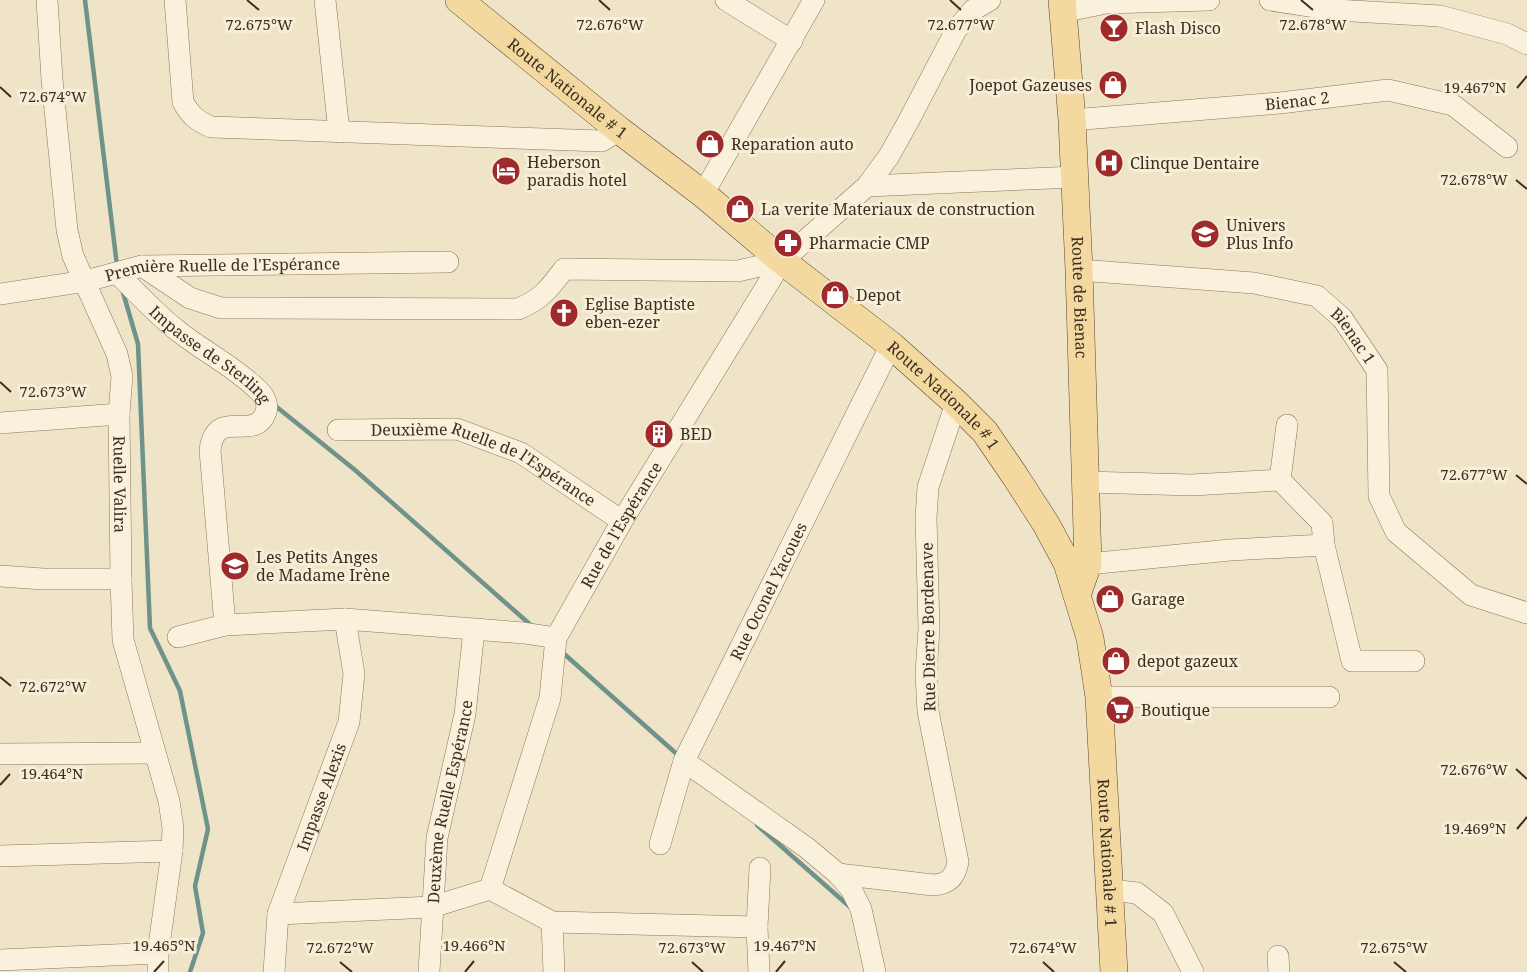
<svg xmlns="http://www.w3.org/2000/svg" width="1527" height="972" viewBox="0 0 1527 972" font-family="'Noto Serif',serif">
	<rect width="100%" height="100%" fill="#f0e4c8"/>
	<g fill="none" stroke-linecap="round" stroke-linejoin="round">
		<!-- stream -->
		<g stroke="#6f938a" stroke-width="4.5">
			<polyline points="85,0 117,266"/>
			<polyline points="122,289 138,344 150,628 180,691 208,829 195,886 203,933 190,972"/>
			<polyline points="273,404 355,470 533,627"/>
			<polyline points="562,652 679,756"/>
			<polyline points="757,825 850,907"/>
		</g>
		<!-- minor casing -->
		<g stroke="#8d765c" stroke-width="22">
			<g id="minor">
				<path id="s1" d="M47 0 52 79 67 230 73 256 117 354 122 376 119 414 121 579 123 640 169 801 173 828 172 851 158 953V972"/>
				<path d="M175 0 183 102C190 115 197 121 211 127L602 141 619 130"/>
				<polyline points="325,0 339,132"/>
				<polyline points="726,0 792,41"/>
				<polyline points="1270,0 1335,10 1440,16 1507,34 1527,44"/>
				<polyline points="1062,12 1106,3 1209,0"/>
				<path id="s2" d="M1072 120 1280 103 1388 90 1453 105 1507 147"/>
				<polyline points="867,186 1075,177"/>
				<polyline points="703,194 814,0"/>
				<path d="M142 266 190 298 221 308 518 309C542 299 549 289 564 269L738 271 782 261"/>
				<path id="s3" d="M1079 270 1254 283 1317 296 1342 318 1377 370 1379 496 1396 532 1471 595 1527 613"/>
				<path id="s4" d="M118 274C138 294 156 314 178 331 203 351 233 366 256 388 263 394 269 403 266 412 255 444 216 405 210 450L225 625"/>
				<path id="s5" d="M0 294 86 281 142 266 448 262"/>
				<polyline points="0,423 119,414"/>
				<polyline points="1287,425 1280,480 1322,523 1324,545 1352,661 1414,661"/>
				<path id="s6" d="M338 430 457 429 521 453 622 521"/>
				<polyline points="1086,482 1192,485 1280,480"/>
				<polyline points="1088,564 1230,550 1324,545"/>
				<polyline points="0,576 43,579 121,579"/>
				<polyline points="178,637 225,625 345,619 524,633 556,638"/>
				<polyline points="1099,697 1329,697"/>
				<polyline points="0,754 155,753"/>
				<polyline points="684,761 807,848 838,874 851,889 861,909 875,972"/>
				<path id="s7" d="M660 844 684 761 891 345"/>
				<polyline points="0,856 172,851"/>
				<path d="M838 874 933 885C949 884 955 877 958 862L928 711 926 674 929 628 926 518 928 487 956 403"/>
				<polyline points="490,889 552,922 757,927"/>
				<polyline points="1110,890 1137,893 1163,913 1193,972"/>
				<path id="s8" d="M278 914 432 907 490 889 550 698 556 638 622 521 782 261 867 186 889 156 908 122 956 30 973 10 990 0"/>
				<polyline points="552,922 554,972"/>
				<polyline points="1278,956 1279,972"/>
				<polyline points="0,960 158,953"/>
				<path id="s9" d="M274 972 278 914 349 722 354 674 345 619"/>
				<path id="s10" d="M429 972 437 838 465 714 474 630"/>
				<polyline points="759,972 757,927 760,868"/>
			</g>
		</g>
		<!-- major casing -->
		<g stroke="#5b4430" stroke-width="28">
			<g id="major">
				<path id="s11" d="M459 0 619 130 703 194 782 261 891 345 956 403 985 432 1015 476 1046 524 1067 563 1090 638 1099 697 1114 972"/>
				<path id="s12" d="M1062 0 1072 120 1079 270 1088 564 1077 595"/>
			</g>
		</g>
		<!-- minor -->
		<use href="#minor" stroke="#faf1dc" stroke-width="21"/>
		<!-- major -->
		<use href="#major" stroke="#f3d9a0" stroke-width="27"/>
	</g>
	<!-- ticks -->
	<path fill="none" stroke="#3d2e20" stroke-width="2" d="M247 0 259 10M599 0 610 10M950 0 961 10M1301 0 1313 10M0 87 11 97M1517 88 1527 76M1516 180 1527 189M0 382 11 392M1516 475 1527 484M0 677 11 686M1516 769 1527 779M0 785 10 774M1517 829 1527 817M340 962 352 972M692 962 703 972M1043 962 1054 972M1394 962 1406 972M154 972 164 961M465 972 474 961M776 972 785 961"/>
	<!-- icons -->
	<defs>
		<g id="bar-disc" transform="scale(1.5)"><circle r="9.5" fill="#9e2a2b" stroke="#f7eed8"/><path d="M-6-5H6L.8 .8V4.5H3.5V6h-7V4.5H-.8V.8Z" fill="#fff"/></g>
		<g id="shop-disc" transform="scale(1.5)"><circle r="9.5" fill="#9e2a2b" stroke="#f7eed8"/><path d="M-5-2.5h2.3a2.7 3.5 0 0 1 5.4 0H5L5.5 6h-11ZM-1.5-2.5h3a1.5 2.3 0 0 0-3 0Z" fill="#fff"/></g>
		<g id="hospital-disc" transform="scale(1.5)"><circle r="9.5" fill="#9e2a2b" stroke="#f7eed8"/><path d="M-5-5h3v3.5h4V-5h3V5h-3V1.5h-4V5h-3Z" fill="#fff"/></g>
		<g id="hotel-disc" transform="scale(1.5)"><circle r="9.5" fill="#9e2a2b" stroke="#f7eed8"/><path d="M-6-4.5h1.5V1H6V5H4.5V3h-9V5H-6ZM-4 0a1.8 1.8 0 1 1 3.6 0ZM.5 0V-2.5h3Q6-2.5 6 0Z" fill="#fff"/></g>
		<g id="university-disc" transform="scale(1.5)"><circle r="9.5" fill="#9e2a2b" stroke="#f7eed8"/><path d="M0-5L7-2L0 1L-7-2ZM-4 1L0 2.5L4 1V4Q0 6-4 4Z" fill="#fff"/></g>
		<g id="pharmacy-disc" transform="scale(1.5)"><circle r="9.5" fill="#9e2a2b" stroke="#f7eed8"/><path d="M-2-6h4v4h4v4h-4v4h-4v-4h-4v-4h4Z" fill="#fff"/></g>
		<g id="church-disc" transform="scale(1.5)"><circle r="9.5" fill="#9e2a2b" stroke="#f7eed8"/><path d="M-1.2-6h2.4v3.5h3.3v2.4h-3.3V6h-2.4V-.1h-3.3v-2.4h3.3Z" fill="#fff"/></g>
		<g id="building-disc" transform="scale(1.5)"><circle r="9.5" fill="#9e2a2b" stroke="#f7eed8"/><path d="M-4-6H4V6H1V3H-1V6H-4ZM-2.5-4.3h1.7v1.8h-1.7ZM.8-4.3h1.7v1.8H.8ZM-2.5-1h1.7V.8h-1.7ZM.8-1h1.7V.8H.8Z" fill="#fff"/></g>
		<g id="school-disc" transform="scale(1.5)"><circle r="9.5" fill="#9e2a2b" stroke="#f7eed8"/><path d="M0-5L7-2L0 1L-7-2ZM-4 1L0 2.5L4 1V4Q0 6-4 4Z" fill="#fff"/></g>
		<g id="supermarket-disc" transform="scale(1.5)"><circle r="9.5" fill="#9e2a2b" stroke="#f7eed8"/><path d="M-6-5.5h2.5l.6 2H6L4.5 2H-2.5L-4.4-4H-6ZM-1.5 3.2a1.3 1.3 0 1 0 .1 0ZM3 3.2a1.3 1.3 0 1 0 .1 0Z" fill="#fff"/></g>
	</defs>
	<g fill-rule="evenodd">
		<use href="#bar-disc" x="1114" y="28"/>
		<use href="#shop-disc" x="1113" y="85"/>
		<use href="#shop-disc" x="710" y="144"/>
		<use href="#hospital-disc" x="1109" y="163"/>
		<use href="#hotel-disc" x="506" y="171"/>
		<use href="#shop-disc" x="740" y="209"/>
		<use href="#university-disc" x="1205" y="234"/>
		<use href="#pharmacy-disc" x="788" y="243"/>
		<use href="#shop-disc" x="835" y="295"/>
		<use href="#church-disc" x="564" y="313"/>
		<use href="#building-disc" x="659" y="434"/>
		<use href="#school-disc" x="235" y="566"/>
		<use href="#shop-disc" x="1110" y="599"/>
		<use href="#shop-disc" x="1116" y="661"/>
		<use href="#supermarket-disc" x="1120" y="710"/>
	</g>
	<g text-anchor="middle" dominant-baseline="central" stroke-width="6" stroke-linejoin="round" paint-order="stroke">
		<!-- poi labels -->
		<g font-size="16" fill="#3d2e20" stroke="#f7eed8" text-anchor="start">
			<text x="1135" y="28">Flash Disco</text>
			<text x="1092" y="85" text-anchor="end">Joepot Gazeuses</text>
			<text x="731" y="144">Reparation auto</text>
			<text x="527" y="162">Heberson<tspan x="527" dy="18">paradis hotel</tspan></text>
			<text x="1130" y="163">Clinque Dentaire</text>
			<text x="761" y="209">La verite Materiaux de construction</text>
			<text x="1226" y="225">Univers<tspan x="1226" dy="18">Plus Info</tspan></text>
			<text x="809" y="243">Pharmacie CMP</text>
			<text x="856" y="295">Depot</text>
			<text x="585" y="304">Eglise Baptiste<tspan x="585" dy="18">eben-ezer</tspan></text>
			<text x="680" y="434">BED</text>
			<text x="256" y="557">Les Petits Anges<tspan x="256" dy="18">de Madame Irène</tspan></text>
			<text x="1131" y="599">Garage</text>
			<text x="1137" y="661">depot gazeux</text>
			<text x="1141" y="710">Boutique</text>
		</g>
		<!-- street labels -->
		<g font-size="16" fill="#3d2e20" stroke="#f7eed8">
			<text stroke="none"><textPath href="#s11" startOffset="140">Route Nationale # 1</textPath></text>
			<text stroke="none"><textPath href="#s2" startOffset="226">Bienac 2</textPath></text>
			<text stroke="none"><textPath href="#s5" startOffset="225">Première Ruelle de l'Espérance</textPath></text>
			<text stroke="none"><textPath href="#s12" startOffset="298">Route de Bienac</textPath></text>
			<text stroke="none"><textPath href="#s3" startOffset="294">Bienac 1</textPath></text>
			<text stroke="none"><textPath href="#s4" startOffset="123">Impasse de Sterling</textPath></text>
			<text stroke="none"><textPath href="#s11" startOffset="626">Route Nationale # 1</textPath></text>
			<text stroke="none"><textPath href="#s6" startOffset="154">Deuxième Ruelle de l'Espérance</textPath></text>
			<text stroke="none"><textPath href="#s1" startOffset="496">Ruelle Valira</textPath></text>
			<text stroke="none"><textPath href="#s8" startOffset="606">Rue de l'Espérance</textPath></text>
			<text stroke="none"><textPath href="#s7" startOffset="276">Rue Oconel Yacoues</textPath></text>
			<text transform="translate(928 627) rotate(-91)">Rue Dierre Bordenave</text>
			<text stroke="none"><textPath href="#s9" startOffset="183">Impasse Alexis</textPath></text>
			<text stroke="none"><textPath href="#s10" startOffset="172">Deuxème Ruelle Espérance</textPath></text>
			<text stroke="none"><textPath href="#s11" startOffset="1130">Route Nationale # 1</textPath></text>
		</g>
	</g>
	<g font-size="15" text-anchor="middle" fill="#3d2e20" stroke="#f7eed8" stroke-width="6" stroke-linejoin="round" paint-order="stroke">
		<text x="259" y="30">72.675°W</text>
		<text x="610" y="30">72.676°W</text>
		<text x="961" y="30">72.677°W</text>
		<text x="1313" y="30">72.678°W</text>
		<text x="1475" y="93">19.467°N</text>
		<text x="53" y="102">72.674°W</text>
		<text x="1474" y="185">72.678°W</text>
		<text x="53" y="397">72.673°W</text>
		<text x="1474" y="480">72.677°W</text>
		<text x="53" y="692">72.672°W</text>
		<text x="1474" y="775">72.676°W</text>
		<text x="52" y="779">19.464°N</text>
		<text x="1475" y="834">19.469°N</text>
		<text x="164" y="951">19.465°N</text>
		<text x="474" y="951">19.466°N</text>
		<text x="785" y="951">19.467°N</text>
		<text x="340" y="953">72.672°W</text>
		<text x="692" y="953">72.673°W</text>
		<text x="1043" y="953">72.674°W</text>
		<text x="1394" y="953">72.675°W</text>
	</g>
</svg>
